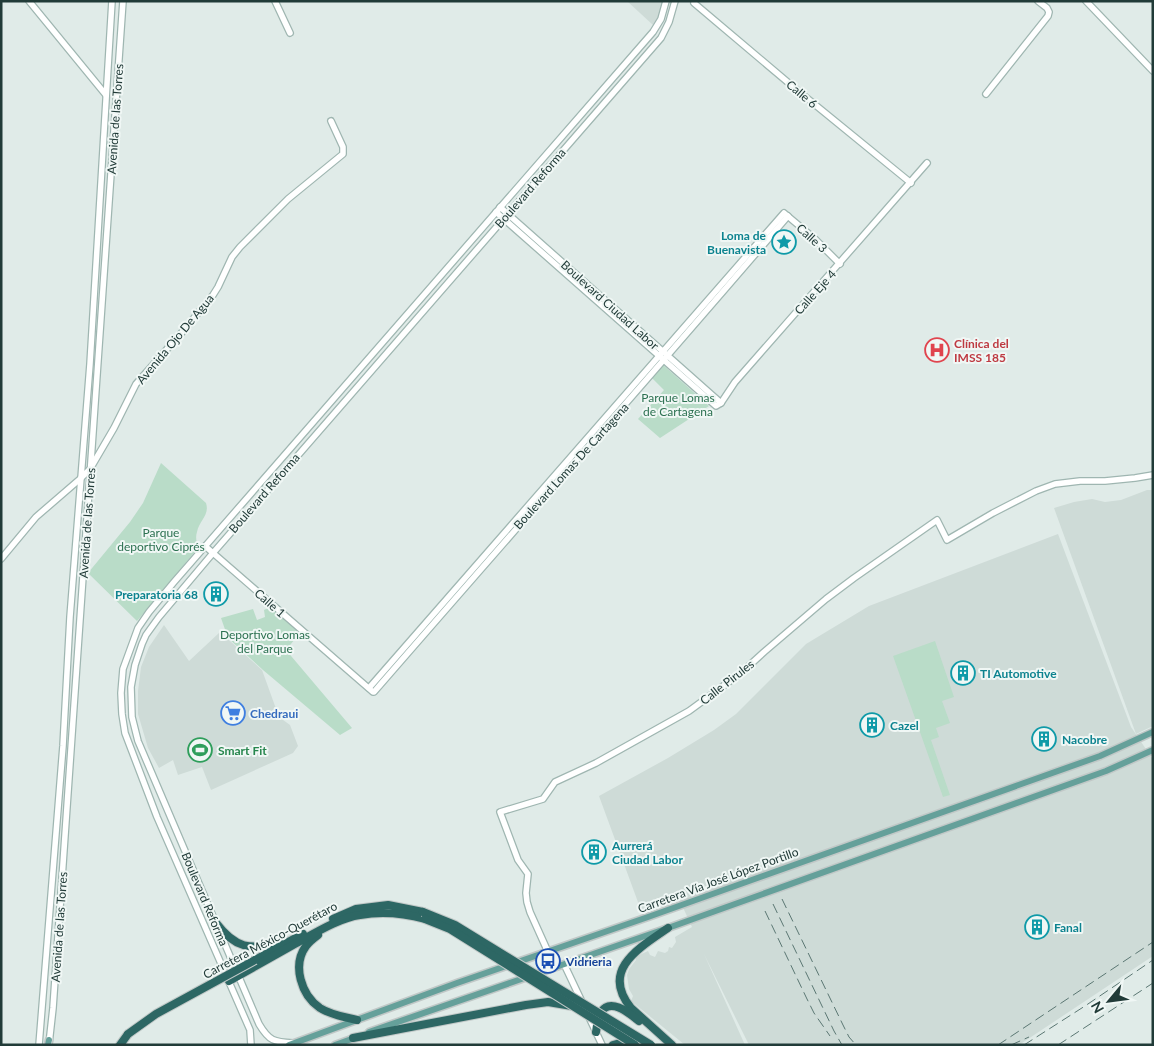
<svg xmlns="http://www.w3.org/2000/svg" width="1154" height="1046" viewBox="0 0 1154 1046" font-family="Lato,sans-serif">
	<rect width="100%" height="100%" fill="#e0ebe8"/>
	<!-- built -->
	<g fill="#cedbd7">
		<polygon points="627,1 663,1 658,18 653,25"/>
		<polygon points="1147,490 1153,490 1153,726 1136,734 1054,508 1074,502 1092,499 1105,502 1121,500"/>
		<polygon points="1058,534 1131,727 1152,758 1153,757 1153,956 1019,1045 749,1045 704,954 745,1045 685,1045 631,1001 633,996 629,989 627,975 629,969 636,960 635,957 648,951 650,955 655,957 658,951 665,953 668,951 669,947 672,948 676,942 675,937 692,927 680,901 642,913 599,796 668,758 714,730 736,714 806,644 869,606"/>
		<polygon points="164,625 189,661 220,632 262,670 279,717 290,725 298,746 293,753 211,790 202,767 178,775 173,760 159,768 148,748 138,714 138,691 141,667 149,647"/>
	</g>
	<!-- green -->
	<g fill="#b9dcc8">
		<polygon points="662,364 709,406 660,438 638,419 664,390 651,377"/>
		<path d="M161 463 206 503C210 515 199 521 197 532 195 538 197 543 198 548L137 621 88 573 130 522 143 503Z"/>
		<polygon points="268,608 269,610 271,608 300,633 286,650 352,728 340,735 263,670 228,638 221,618 253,609 257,620 265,617 264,610"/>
		<polygon points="935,641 954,697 942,701 950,723 936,728 939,737 931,740 950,795 943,797 893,656"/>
	</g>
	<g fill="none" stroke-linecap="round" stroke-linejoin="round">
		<!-- secondary casing -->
		<g stroke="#9fb6b1" stroke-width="8">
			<g id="secondary">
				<polyline points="29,1 106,95"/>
				<polyline points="275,1 290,33"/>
				<polyline points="1086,1 1153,71"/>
				<polyline points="694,3 797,90 911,183"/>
				<polyline points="986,94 1048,16 1049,12 1047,8 1038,1"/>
				<polyline points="500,207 721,403"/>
				<polyline points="496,212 716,406 721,403 735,382 927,163"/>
				<path d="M205 546 373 692H374C512 533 651 376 788 216"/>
				<polyline points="1,559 36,517 80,479 90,469 114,428 136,384 184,330 213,295 218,287 232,257 240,247 288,199 343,154 343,147 331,121"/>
				<path d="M369 688C507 530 646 372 784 213L815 239 840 264"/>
				<polyline points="548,952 530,912 527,902 526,893 528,874 518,860 500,812 543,799 555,782 596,763 689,711 741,673 764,652 826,599 854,578 937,520 947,540 993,513 1036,491 1055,484 1080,481 1105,481 1135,478 1153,475"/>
				<polyline points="564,964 582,1002"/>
				<polyline points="588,1015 602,1045"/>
				<path d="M293 1043C274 1042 269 1041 259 1024L138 741 132 717 131 687 135 665 142 644 146 635 159 617 213 553 661 38 669 22 675 1"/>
				<polyline points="49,1044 53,1008 123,1"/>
				<polyline points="39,1045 63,746 70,617 90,364 112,1"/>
				<polyline points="251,1045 250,1030 157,817 125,733 122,714 121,693 123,669 138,628 149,612 174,582 653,32 661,19 666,1"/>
			</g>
		</g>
		<!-- primary casing -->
		<g stroke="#c1c8c7" stroke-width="9">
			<g id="primary">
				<polyline points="369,1032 668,928 1106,771 1153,750"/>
				<polyline points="48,1045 49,1040"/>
				<polyline points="289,1045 457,983 648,917 1100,756 1153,732"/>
				<polyline points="335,1045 357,1037"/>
			</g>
		</g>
		<!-- highway casing -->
		<g stroke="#c1c8c7" stroke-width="10">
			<g id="highway">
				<polyline points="333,919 356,909 388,905 423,912"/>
				<path d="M216 923C235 948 250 951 280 942"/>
				<path d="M668 928C639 948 600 970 631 1008L672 1045"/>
				<path d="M318 935C314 938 309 942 306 946 292 965 301 995 320 1008 331 1015 345 1017 357 1020"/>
				<polyline points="255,960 303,934"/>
				<path d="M229 981C250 969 272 957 293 945 312 935 338 918 360 915 383 911 403 913 425 919"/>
				<path d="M596 1032C597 1026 597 1018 601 1012 611 997 630 1014 639 1021"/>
				<polyline points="353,1038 526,1005 548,1002 572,1006"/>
				<polyline points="120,1045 128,1034"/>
				<polyline points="613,1045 620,1043 626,1045"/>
			</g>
		</g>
		<!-- secondary -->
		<use href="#secondary" stroke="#fff" stroke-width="5.5"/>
		<!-- primary -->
		<use href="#primary" stroke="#65a09a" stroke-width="6"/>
		<!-- highway -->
		<use href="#highway" stroke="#2d6764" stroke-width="8"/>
		<!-- rail -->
		<g stroke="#5b7773" stroke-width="1" stroke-dasharray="10 5" stroke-linecap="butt">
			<polyline points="782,899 843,1025 849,1037 856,1045"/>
			<polyline points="773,904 834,1031 842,1045"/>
			<polyline points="765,911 807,999 814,1013 830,1036"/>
			<polyline points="998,1045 1153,942"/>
			<polyline points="1011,1045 1029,1037"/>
			<polyline points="1024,1045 1085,1006 1153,960"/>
			<polyline points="1058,1045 1153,983"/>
		</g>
		<!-- highway-bridge casing -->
		<g stroke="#c1c8c7" stroke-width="10" stroke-linecap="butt">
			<g id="highway-bridge">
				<polyline points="423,912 455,925 651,1045"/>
				<polyline points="425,919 450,929 635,1045"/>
				<polyline points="128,1034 156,1014 255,960"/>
			</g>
		</g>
		<!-- highway-bridge -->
		<use href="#highway-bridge" stroke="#2d6764" stroke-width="8"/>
	</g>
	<!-- icons -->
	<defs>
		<g id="sight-ring" transform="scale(1.25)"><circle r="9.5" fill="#f0f7f5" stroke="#0f9aa8" stroke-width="1.5"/><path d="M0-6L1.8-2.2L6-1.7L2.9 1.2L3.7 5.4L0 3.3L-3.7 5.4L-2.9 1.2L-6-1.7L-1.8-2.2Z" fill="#0f9aa8"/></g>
		<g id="hospital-ring" transform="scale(1.25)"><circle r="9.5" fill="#f0f7f5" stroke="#e0444e" stroke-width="1.5"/><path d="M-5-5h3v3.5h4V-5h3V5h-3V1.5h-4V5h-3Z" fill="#e0444e"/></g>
		<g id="building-ring" transform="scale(1.25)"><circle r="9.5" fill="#f0f7f5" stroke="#0f9aa8" stroke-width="1.5"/><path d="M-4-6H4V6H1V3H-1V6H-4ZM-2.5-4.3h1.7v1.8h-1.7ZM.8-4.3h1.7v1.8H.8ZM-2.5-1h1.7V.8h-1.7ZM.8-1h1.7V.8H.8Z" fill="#0f9aa8"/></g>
		<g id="supermarket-ring" transform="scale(1.25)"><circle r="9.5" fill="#f0f7f5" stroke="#3f7fe0" stroke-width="1.5"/><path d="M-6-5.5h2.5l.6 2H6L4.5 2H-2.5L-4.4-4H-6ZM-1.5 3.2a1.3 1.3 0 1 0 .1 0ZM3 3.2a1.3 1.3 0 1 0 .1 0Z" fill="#3f7fe0"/></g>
		<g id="stadium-ring" transform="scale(1.25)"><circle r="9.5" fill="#f0f7f5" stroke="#2e9e5b" stroke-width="1.5"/><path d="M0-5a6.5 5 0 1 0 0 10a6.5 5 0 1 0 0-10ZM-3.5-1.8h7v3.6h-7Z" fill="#2e9e5b"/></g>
		<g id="bus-ring" transform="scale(1.25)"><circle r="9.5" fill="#f0f7f5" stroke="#1a4fb4" stroke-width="1.5"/><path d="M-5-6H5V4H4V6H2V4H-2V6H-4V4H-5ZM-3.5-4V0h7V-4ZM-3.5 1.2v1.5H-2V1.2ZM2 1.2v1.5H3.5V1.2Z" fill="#1a4fb4"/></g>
	</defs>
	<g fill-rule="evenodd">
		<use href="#sight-ring" x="784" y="242"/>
		<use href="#hospital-ring" x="937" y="350"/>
		<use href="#building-ring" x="216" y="594"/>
		<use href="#building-ring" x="963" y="673"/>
		<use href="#supermarket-ring" x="233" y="713"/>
		<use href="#building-ring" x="872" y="725"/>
		<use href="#building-ring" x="1044" y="739"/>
		<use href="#stadium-ring" x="200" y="750"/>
		<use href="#building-ring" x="594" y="852"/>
		<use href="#building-ring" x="1037" y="927"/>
		<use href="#bus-ring" x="548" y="961"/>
	</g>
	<g text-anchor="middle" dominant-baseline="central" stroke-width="4" stroke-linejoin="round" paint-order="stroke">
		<!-- street labels -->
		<g font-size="12" fill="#213b38" stroke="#f0f7f5">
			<text transform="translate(802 94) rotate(40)">Calle 6</text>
			<text transform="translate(115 119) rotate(-86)">Avenida de las Torres</text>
			<text transform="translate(530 188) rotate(-49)">Boulevard Reforma</text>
			<text transform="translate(812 238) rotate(42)">Calle 3</text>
			<text transform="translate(815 292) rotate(-48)">Calle Eje 4</text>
			<text transform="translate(610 305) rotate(42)">Boulevard Ciudad Labor</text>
			<text transform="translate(175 339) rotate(-50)">Avenida Ojo De Agua</text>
			<text transform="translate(571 466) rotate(-48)">Boulevard Lomas De Cartagena</text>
			<text transform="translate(264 493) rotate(-49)">Boulevard Reforma</text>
			<text transform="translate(87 523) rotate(-86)">Avenida de las Torres</text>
			<text transform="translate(270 603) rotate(41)">Calle 1</text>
			<text transform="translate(727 682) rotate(-38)">Calle Pirules</text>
			<text transform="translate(718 880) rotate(-20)">Carretera Vía José López Portillo</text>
			<text transform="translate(205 899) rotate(67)">Boulevard Reforma</text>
			<text transform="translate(59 927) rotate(-86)">Avenida de las Torres</text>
			<text transform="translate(270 940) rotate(-28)">Carretera México-Querétaro</text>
		</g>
		<!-- culture labels -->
		<g font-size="12" font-weight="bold" fill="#0d838f" stroke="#f0f7f5" text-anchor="start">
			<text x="766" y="235" text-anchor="end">Loma de<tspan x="766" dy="14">Buenavista</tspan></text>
			<text x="198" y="594" text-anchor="end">Preparatoria 68</text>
			<text x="980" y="673">TI Automotive</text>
			<text x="890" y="725">Cazel</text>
			<text x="1062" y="739">Nacobre</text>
			<text x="612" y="845">Aurrerá<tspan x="612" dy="14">Ciudad Labor</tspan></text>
			<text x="1054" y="927">Fanal</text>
		</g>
		<!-- health labels -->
		<g font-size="12" font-weight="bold" fill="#be3a42" stroke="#f0f7f5" text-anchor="start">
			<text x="954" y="343">Clínica del<tspan x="954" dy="14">IMSS 185</tspan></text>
		</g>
		<!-- park labels -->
		<g font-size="12" fill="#2c7151" stroke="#f0f7f5">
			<text x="678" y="397">Parque Lomas<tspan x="678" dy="14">de Cartagena</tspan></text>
			<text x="161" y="532">Parque<tspan x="161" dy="14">deportivo Ciprés</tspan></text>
			<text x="265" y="634">Deportivo Lomas<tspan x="265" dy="14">del Parque</tspan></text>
		</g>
		<!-- shop labels -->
		<g font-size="12" font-weight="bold" fill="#366cbe" stroke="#f0f7f5" text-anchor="start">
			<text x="250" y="713">Chedraui</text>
		</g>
		<!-- leisure labels -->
		<g font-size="12" font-weight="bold" fill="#27864d" stroke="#f0f7f5" text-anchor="start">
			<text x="218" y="750">Smart Fit</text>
		</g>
		<!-- transit labels -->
		<g font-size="12" font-weight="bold" fill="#164399" stroke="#f0f7f5" text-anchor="start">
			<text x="566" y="961">Vidrieria</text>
		</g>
	</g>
	<!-- border -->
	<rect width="1154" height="1046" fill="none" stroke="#213b38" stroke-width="5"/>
	<!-- north arrow -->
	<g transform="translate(1109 1001) rotate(241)" stroke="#f0f7f5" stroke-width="4" paint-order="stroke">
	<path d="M0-4L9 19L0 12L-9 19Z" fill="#213b38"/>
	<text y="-8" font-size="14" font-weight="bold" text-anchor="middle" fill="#213b38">N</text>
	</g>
</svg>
